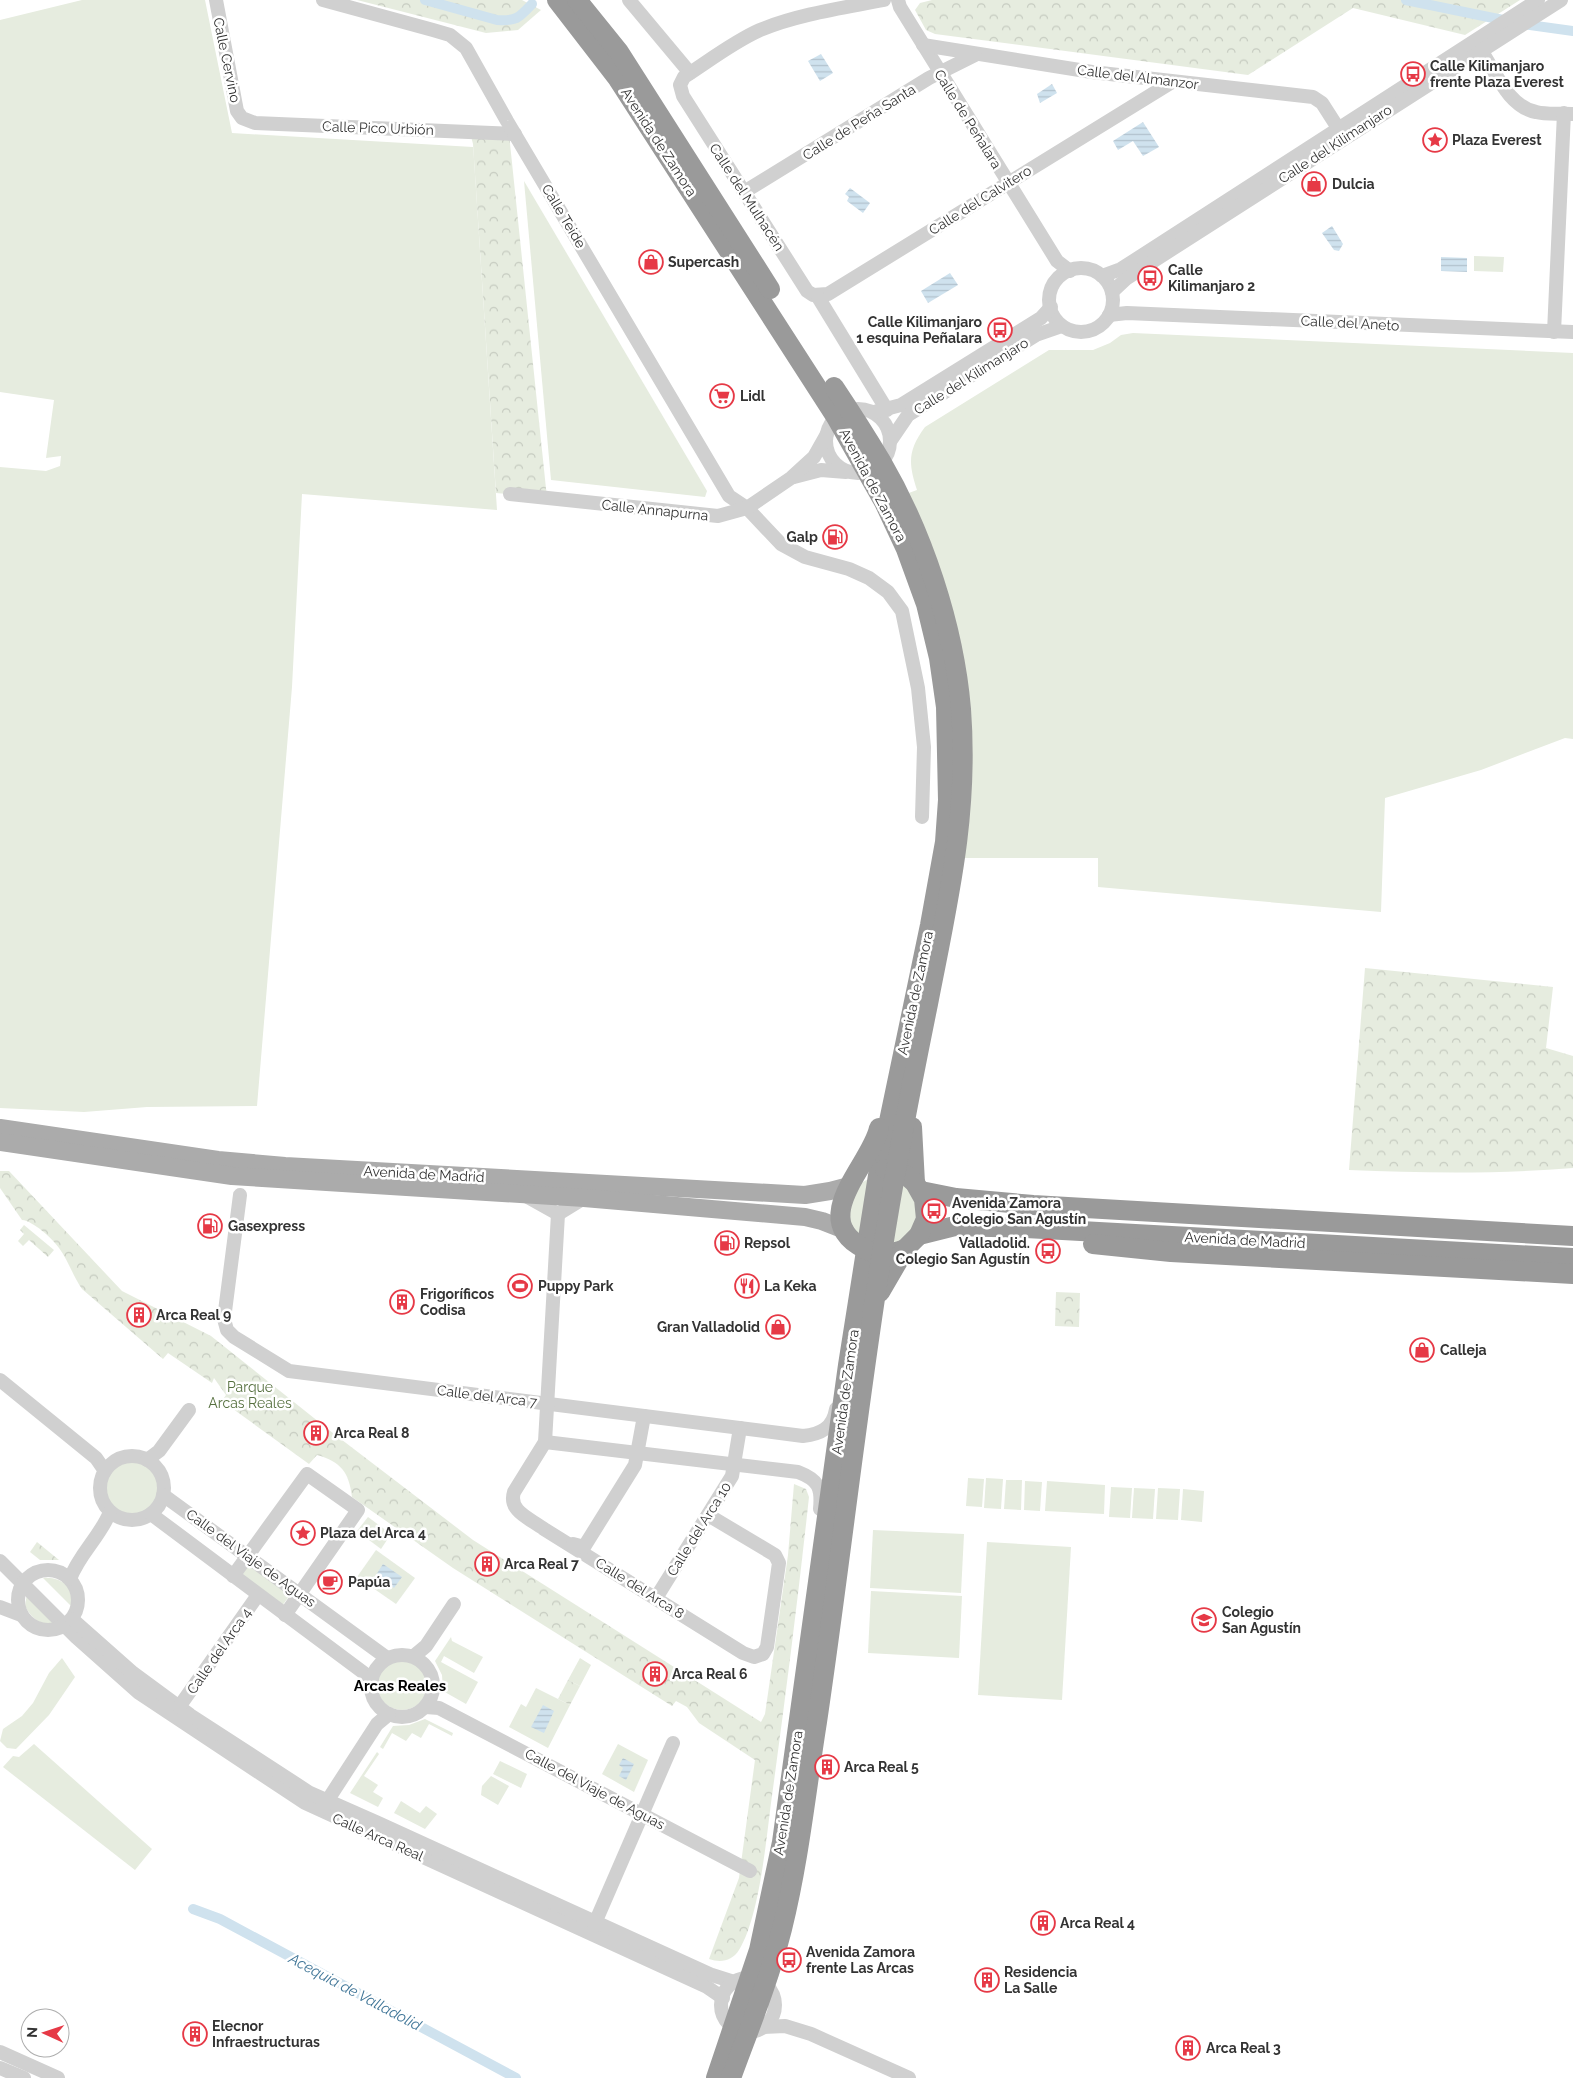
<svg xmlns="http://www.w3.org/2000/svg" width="1573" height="2078" viewBox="0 0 1573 2078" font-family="Raleway,sans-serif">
	<defs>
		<pattern id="forest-crowns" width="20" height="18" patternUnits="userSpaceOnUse" patternTransform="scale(1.25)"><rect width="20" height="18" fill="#e6ecdf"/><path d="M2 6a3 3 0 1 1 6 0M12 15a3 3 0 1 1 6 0" fill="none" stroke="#c6cbc0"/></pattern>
		<pattern id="water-rules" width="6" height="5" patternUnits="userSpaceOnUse" patternTransform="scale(1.25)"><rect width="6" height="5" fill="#cfe2ee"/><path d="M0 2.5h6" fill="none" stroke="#b2c2cd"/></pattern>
	</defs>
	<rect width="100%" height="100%" fill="#fff"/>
	<!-- grass -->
	<g fill="#e6ecdf">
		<polygon points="82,0 205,0 232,133 473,147 473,144 497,510 302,494 292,687 257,1106 147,1107 84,1112 0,1108 0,467 46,471 60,466 61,456 46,458 54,400 0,392 0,20"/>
		<polygon points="524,181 707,491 705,497 551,480"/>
		<polygon points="1474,256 1504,257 1503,272 1474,271"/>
		<path d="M1133 333 1573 353V739L1565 738 1481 770 1385 798 1381 912 1098 887V858H962L906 494 917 490C908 463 908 450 925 427L1049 350H1093L1110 343 1121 335Z"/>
		<path d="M874 1177 863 1240 850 1224C850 1200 848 1186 874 1177Z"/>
		<path d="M899 1180C902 1183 908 1186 910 1190 925 1211 914 1236 892 1244Z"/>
		<circle cx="132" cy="1488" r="26"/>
		<polygon points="968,1478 984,1479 982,1507 966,1506"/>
		<polygon points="986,1478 1003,1479 1001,1509 984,1508"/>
		<polygon points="1006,1480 1022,1480 1021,1510 1004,1509"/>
		<polygon points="1025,1481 1042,1482 1040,1511 1024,1510"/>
		<polygon points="1047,1481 1105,1485 1104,1514 1045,1511"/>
		<polygon points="1111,1487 1132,1488 1130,1518 1109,1517"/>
		<polygon points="1134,1488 1155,1489 1153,1519 1132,1518"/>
		<polygon points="1158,1488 1180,1489 1178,1520 1156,1519"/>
		<polygon points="1183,1489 1204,1491 1202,1522 1181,1520"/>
		<polygon points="368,1517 391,1534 381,1549 357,1531"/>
		<polygon points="873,1530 964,1534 961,1593 870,1588"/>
		<polygon points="987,1542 1071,1547 1062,1700 978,1695"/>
		<polygon points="376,1550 415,1578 396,1604 357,1577"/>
		<polygon points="247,1563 290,1595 282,1606 239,1574"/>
		<path d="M43 1578C60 1576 77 1588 71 1606Z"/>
		<polygon points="871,1591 962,1596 959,1658 868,1653"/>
		<path d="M27 1593 56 1622C42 1628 31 1618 25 1606Z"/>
		<polygon points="451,1637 452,1641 483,1657 474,1673 444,1656 441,1662 478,1682 466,1704 443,1691 442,1675 435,1661"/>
		<polygon points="62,1658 75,1677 49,1715 16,1749 7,1748 0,1741 3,1729 22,1716 33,1703 49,1673"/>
		<polygon points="580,1658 591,1665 580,1686 568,1680"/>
		<circle cx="402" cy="1685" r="25"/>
		<polygon points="536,1688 570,1705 548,1748 509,1727 521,1704 526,1707"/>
		<polygon points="425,1719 453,1733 452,1736 429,1724 421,1738 412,1733 406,1741 392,1733 383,1749 380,1747 393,1726 409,1725"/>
		<polygon points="34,1744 152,1849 135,1870 3,1767 13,1756 19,1757"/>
		<polygon points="618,1744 648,1760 634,1792 602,1774"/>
		<polygon points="377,1752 379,1754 364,1776 378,1785 373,1792 383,1798 378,1807 350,1793"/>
		<polygon points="500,1761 527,1774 521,1788 493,1774"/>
		<polygon points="491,1776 509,1786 498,1805 481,1795 482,1786"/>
		<polygon points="401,1801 420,1813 426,1806 437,1814 425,1829 394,1813"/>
	</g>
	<!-- forest -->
	<g fill="url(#forest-crowns)">
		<polygon points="357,0 522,0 541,10 518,30 486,33"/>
		<polygon points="932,0 1520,0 1465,35 1353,8 1248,75 935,34 926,30 915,10 920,3"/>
		<polygon points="470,132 509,134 547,498 496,493 473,144"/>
		<path d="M1365 968 1553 987 1546 1048 1573 1056V1168C1498 1174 1424 1173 1349 1170Z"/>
		<path d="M0 1171H9L122 1291 211 1336 329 1430 473 1540 761 1722 765 1714 788 1555 794 1484 806 1489 809 1497C798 1599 785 1701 771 1803 766 1842 759 1918 739 1950 732 1961 721 1963 709 1959L739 1878 755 1760 699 1723 687 1707 676 1701 672 1706 453 1568 352 1497C349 1472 341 1462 317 1455L309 1464 222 1401 226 1395 214 1378 212 1383 168 1353 163 1359 82 1289C73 1276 68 1260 59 1248 52 1238 33 1221 22 1220L0 1188Z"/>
		<polygon points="24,1225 54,1250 48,1257 29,1240 23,1246 18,1241 24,1234 20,1230"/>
		<polygon points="1056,1292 1080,1293 1079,1327 1055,1326"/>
		<polygon points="37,1542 59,1560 40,1560 30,1552"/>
		<polygon points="568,1680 580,1686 570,1705 558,1699"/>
	</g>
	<!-- water -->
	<g fill="url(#water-rules)">
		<polygon points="821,54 833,73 820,81 808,61"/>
		<polygon points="1052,84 1057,93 1040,103 1037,94"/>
		<polygon points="1143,122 1159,147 1143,156 1133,141 1118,150 1113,141"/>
		<polygon points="850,188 870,203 863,213 847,201 849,197 845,194"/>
		<polygon points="1332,226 1343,244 1339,251 1334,250 1322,233"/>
		<polygon points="1441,257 1467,258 1467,272 1441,271"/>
		<polygon points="950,273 958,285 928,303 921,291"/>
		<polygon points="383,1564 402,1577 394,1588 376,1575"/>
		<polygon points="543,1705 554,1711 544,1733 531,1727"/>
		<polygon points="623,1758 634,1764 626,1780 619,1776 623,1768 619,1765"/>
	</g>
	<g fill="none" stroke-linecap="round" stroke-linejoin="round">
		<!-- canal -->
		<g stroke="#cfe2ee" stroke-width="10">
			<path d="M425 0 497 20C517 21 519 18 532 4"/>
			<polyline points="1406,0 1508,21"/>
			<polyline points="1522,24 1573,31"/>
			<polyline points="193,1909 220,1919 516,2078"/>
		</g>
		<!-- minor -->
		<g stroke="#d0d0d0" stroke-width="14">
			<polyline points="216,0 237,111 242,118 255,123 515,134"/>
			<polyline points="323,0 433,30 450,35 466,48 507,121 729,496 747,508 781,544 805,557 849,569 869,578 888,592 902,611 918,688 924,747 922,817"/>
			<polyline points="629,0 690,73"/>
			<path d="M884 0C843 8 799 14 760 30 733 42 709 61 684 77L680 85 683 96 807 291 813 295 828 294 1172 82"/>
			<polyline points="898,0 900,7 1057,261 1070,271"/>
			<polyline points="923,45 1092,72 1313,97 1322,103 1338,128"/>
			<path d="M1482 52C1496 73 1509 107 1536 112 1547 115 1561 113 1572 114"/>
			<polyline points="744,192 929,78 975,55"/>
			<circle cx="1081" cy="300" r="32"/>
			<polyline points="1102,276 1121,269 1538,0"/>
			<polyline points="1112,292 1127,278 1561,0"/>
			<polyline points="818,297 887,410"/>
			<polyline points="1109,315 1127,313 1573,332"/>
			<polyline points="1554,332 1564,113"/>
			<circle cx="858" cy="441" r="32"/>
			<polyline points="874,412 901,405 1041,318 1051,307"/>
			<polyline points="891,440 908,415 1036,335 1062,326"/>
			<polyline points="794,477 821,470 846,472"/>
			<polyline points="510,494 718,516 747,508 791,478 814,457 827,434"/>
			<path d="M240 1195 224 1319 227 1330 234 1337 289 1371 803 1436C821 1434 833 1428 836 1409"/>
			<polyline points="524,1195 558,1214"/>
			<path d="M558 1214 545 1442 514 1492C508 1511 529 1518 544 1529L743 1653 754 1657 763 1654 767 1647 779 1563 775 1555 708 1515"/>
			<polyline points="558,1214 584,1198"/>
			<polyline points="0,1380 96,1458 105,1471"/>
			<path d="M545 1442 798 1472C819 1480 822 1488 820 1509"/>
			<circle cx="132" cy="1488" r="32"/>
			<polyline points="147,1460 159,1451 189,1410"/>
			<polyline points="163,1495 387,1658"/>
			<polyline points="151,1514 372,1679"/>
			<polyline points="573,1544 584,1547 635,1465 644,1416"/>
			<polyline points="0,1561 76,1637 139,1693 305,1803 707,1987 723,1998"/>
			<circle cx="48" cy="1600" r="30"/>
			<polyline points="233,1576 307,1474 358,1510 285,1615"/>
			<path d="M70 1579C79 1554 100 1537 110 1512"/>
			<polyline points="656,1598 732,1476 740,1428"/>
			<polyline points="0,1607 21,1615"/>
			<polyline points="72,1619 133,1673 190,1715 310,1793 378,1823 712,1975 734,1982"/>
			<circle cx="402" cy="1686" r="31"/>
			<polyline points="414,1656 426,1646 454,1604"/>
			<polyline points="179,1707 258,1595"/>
			<polyline points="426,1707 439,1708 750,1871"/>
			<polyline points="322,1809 377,1724 389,1714"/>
			<polyline points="595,1923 673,1743"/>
			<circle cx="748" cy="2005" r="27"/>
			<polyline points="763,2027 785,2026 811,2034 909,2078"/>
			<polyline points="0,2052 58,2078"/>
			<polyline points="0,2068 24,2078"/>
		</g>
		<!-- major -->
		<g stroke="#ababab" stroke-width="18">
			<polyline points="0,1128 218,1160 285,1166 805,1195 830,1191 849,1186"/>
			<polyline points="0,1142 232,1176 584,1198 805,1217 822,1221 845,1230"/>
		</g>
		<!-- highway -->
		<g stroke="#9a9a9a" stroke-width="20">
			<polyline points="557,0 618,79 836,417 884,502 906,549 926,604 939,658 946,707 948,800 945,842 930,925 879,1169 848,1365 782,1842 759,1950 716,2078"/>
			<polyline points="577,0 619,52 770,289"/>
			<polyline points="912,1127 915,1183"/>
			<path d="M879 1128C872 1163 811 1214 858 1245 873 1256 888 1256 905 1249"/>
			<polyline points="921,1191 956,1198 1033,1205 1573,1236"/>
			<polyline points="919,1235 955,1226 1026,1228 1573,1258"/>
			<polyline points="1093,1244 1171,1252 1573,1274"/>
			<polyline points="880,1292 905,1249 919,1235 926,1219 924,1199 915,1183 906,1175 885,1169"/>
			<path d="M731 2078C749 2029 769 1980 782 1929 799 1861 806 1791 817 1722 840 1566 857 1409 882 1253 895 1170 911 1087 928 1004 948 901 969 815 961 709 954 626 923 533 881 461 866 436 850 411 834 387"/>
		</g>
	</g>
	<!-- icons -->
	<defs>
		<g id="bus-ring" transform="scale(1.25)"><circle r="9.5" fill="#fff" stroke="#e63946" stroke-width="1.5"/><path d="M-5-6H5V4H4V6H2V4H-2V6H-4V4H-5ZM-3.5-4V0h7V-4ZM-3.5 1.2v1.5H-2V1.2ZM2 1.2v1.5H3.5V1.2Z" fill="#e63946"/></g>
		<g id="sight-ring" transform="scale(1.25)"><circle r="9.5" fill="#fff" stroke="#e63946" stroke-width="1.5"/><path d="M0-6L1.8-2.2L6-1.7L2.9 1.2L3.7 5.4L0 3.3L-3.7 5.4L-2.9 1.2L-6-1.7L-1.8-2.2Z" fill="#e63946"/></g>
		<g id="shop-ring" transform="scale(1.25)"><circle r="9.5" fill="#fff" stroke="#e63946" stroke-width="1.5"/><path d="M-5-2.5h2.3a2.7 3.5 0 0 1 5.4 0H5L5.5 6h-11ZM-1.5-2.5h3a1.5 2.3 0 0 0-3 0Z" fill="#e63946"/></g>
		<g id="supermarket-ring" transform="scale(1.25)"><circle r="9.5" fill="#fff" stroke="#e63946" stroke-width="1.5"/><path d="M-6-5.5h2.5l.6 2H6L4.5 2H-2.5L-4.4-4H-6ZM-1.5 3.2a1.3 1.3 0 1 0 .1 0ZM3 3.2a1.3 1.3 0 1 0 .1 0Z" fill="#e63946"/></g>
		<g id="fuel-ring" transform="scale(1.25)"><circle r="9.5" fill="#fff" stroke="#e63946" stroke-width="1.5"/><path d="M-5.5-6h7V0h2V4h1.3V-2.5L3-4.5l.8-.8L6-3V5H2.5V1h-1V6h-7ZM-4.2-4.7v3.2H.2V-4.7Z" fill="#e63946"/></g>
		<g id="stadium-ring" transform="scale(1.25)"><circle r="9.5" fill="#fff" stroke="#e63946" stroke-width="1.5"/><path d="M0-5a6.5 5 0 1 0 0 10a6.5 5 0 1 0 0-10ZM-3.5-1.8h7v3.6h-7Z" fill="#e63946"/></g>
		<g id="restaurant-ring" transform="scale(1.25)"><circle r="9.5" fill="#fff" stroke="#e63946" stroke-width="1.5"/><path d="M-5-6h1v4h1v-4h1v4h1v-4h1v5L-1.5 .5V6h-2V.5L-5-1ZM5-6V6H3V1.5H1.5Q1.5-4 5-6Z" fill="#e63946"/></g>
		<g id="building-ring" transform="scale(1.25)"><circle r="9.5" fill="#fff" stroke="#e63946" stroke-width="1.5"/><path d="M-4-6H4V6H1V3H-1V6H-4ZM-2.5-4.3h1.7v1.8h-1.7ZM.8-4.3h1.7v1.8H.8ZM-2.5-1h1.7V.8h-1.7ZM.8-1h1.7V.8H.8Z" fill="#e63946"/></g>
		<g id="cafe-ring" transform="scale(1.25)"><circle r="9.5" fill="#fff" stroke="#e63946" stroke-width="1.5"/><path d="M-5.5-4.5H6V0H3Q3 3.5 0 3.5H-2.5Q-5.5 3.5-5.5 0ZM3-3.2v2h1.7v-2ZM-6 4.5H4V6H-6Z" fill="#e63946"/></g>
		<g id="school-ring" transform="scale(1.25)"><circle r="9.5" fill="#fff" stroke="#e63946" stroke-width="1.5"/><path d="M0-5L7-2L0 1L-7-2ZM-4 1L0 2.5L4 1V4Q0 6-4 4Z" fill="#e63946"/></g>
	</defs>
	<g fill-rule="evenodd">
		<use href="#bus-ring" x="1413" y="74"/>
		<use href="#sight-ring" x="1435" y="140"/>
		<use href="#shop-ring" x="1314" y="184"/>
		<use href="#shop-ring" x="651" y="262"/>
		<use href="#bus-ring" x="1150" y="278"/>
		<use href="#bus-ring" x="1000" y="330"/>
		<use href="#supermarket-ring" x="722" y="396"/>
		<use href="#fuel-ring" x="835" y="537"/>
		<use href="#bus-ring" x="934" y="1211"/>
		<use href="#fuel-ring" x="210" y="1226"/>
		<use href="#fuel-ring" x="727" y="1243"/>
		<use href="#bus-ring" x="1048" y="1251"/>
		<use href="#stadium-ring" x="520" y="1286"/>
		<use href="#restaurant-ring" x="747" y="1286"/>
		<use href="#building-ring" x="402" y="1302"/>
		<use href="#building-ring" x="139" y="1315"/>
		<use href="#shop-ring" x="778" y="1327"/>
		<use href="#shop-ring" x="1422" y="1350"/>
		<use href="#building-ring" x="316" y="1433"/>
		<use href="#sight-ring" x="303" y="1533"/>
		<use href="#building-ring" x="487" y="1564"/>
		<use href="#cafe-ring" x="330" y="1582"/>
		<use href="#school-ring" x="1204" y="1620"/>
		<use href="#building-ring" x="655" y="1674"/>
		<use href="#building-ring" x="827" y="1767"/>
		<use href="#building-ring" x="1043" y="1923"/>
		<use href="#bus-ring" x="789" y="1960"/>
		<use href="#building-ring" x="987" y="1980"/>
		<use href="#building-ring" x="195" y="2034"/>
		<use href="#building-ring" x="1188" y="2048"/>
	</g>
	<g text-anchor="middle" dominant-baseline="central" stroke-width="5" stroke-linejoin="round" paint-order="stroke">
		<!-- street labels -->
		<g font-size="14" fill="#333" stroke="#fff">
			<text transform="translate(227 60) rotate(78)">Calle Cervino</text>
			<text transform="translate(1138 77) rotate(7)">Calle del Almanzor</text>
			<text transform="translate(968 119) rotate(58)">Calle de Peñalara</text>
			<text transform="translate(859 122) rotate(-32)">Calle de Peña Santa</text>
			<text transform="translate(378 128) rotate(2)">Calle Pico Urbión</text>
			<text transform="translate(659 142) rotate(57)">Avenida de Zamora</text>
			<text transform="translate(1335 144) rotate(-33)">Calle del Kilimanjaro</text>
			<text transform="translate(747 197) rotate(57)">Calle del Mulhacén</text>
			<text transform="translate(980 200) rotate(-32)">Calle del Calvitero</text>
			<text transform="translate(564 216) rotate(59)">Calle Teide</text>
			<text transform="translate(1350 323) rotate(3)">Calle del Aneto</text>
			<text transform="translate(971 376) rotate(-32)">Calle del Kilimanjaro</text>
			<text transform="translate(873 485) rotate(62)">Avenida de Zamora</text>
			<text transform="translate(655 510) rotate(6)">Calle Annapurna</text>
			<text transform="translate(915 993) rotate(-78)">Avenida de Zamora</text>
			<text transform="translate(424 1174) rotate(3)">Avenida de Madrid</text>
			<text transform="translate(1245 1240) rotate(3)">Avenida de Madrid</text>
			<text transform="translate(845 1392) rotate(-82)">Avenida de Zamora</text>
			<text transform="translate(487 1396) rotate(7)">Calle del Arca 7</text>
			<text transform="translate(699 1529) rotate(-58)">Calle del Arca 10</text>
			<text transform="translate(251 1558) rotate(36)">Calle del Viaje de Aguas</text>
			<text transform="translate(640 1588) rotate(32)">Calle del Arca 8</text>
			<text transform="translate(219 1651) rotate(-55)">Calle del Arca 4</text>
			<text transform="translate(595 1789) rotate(28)">Calle del Viaje de Aguas</text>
			<text transform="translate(788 1793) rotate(-81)">Avenida de Zamora</text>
			<text transform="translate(378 1837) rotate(24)">Calle Arca Real</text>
		</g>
		<!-- poi labels -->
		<g font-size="14" font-weight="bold" fill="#333" stroke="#fff" text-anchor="start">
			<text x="1430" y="66">Calle Kilimanjaro<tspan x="1430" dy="16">frente Plaza Everest</tspan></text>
			<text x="1452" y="140">Plaza Everest</text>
			<text x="1332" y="184">Dulcia</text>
			<text x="668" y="262">Supercash</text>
			<text x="1168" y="270">Calle<tspan x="1168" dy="16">Kilimanjaro 2</tspan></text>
			<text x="982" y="322" text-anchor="end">Calle Kilimanjaro<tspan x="982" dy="16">1 esquina Peñalara</tspan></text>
			<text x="740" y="396">Lidl</text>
			<text x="818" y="537" text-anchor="end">Galp</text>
			<text x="952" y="1203">Avenida Zamora<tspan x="952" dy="16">Colegio San Agustín</tspan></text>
			<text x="228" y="1226">Gasexpress</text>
			<text x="744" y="1243">Repsol</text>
			<text x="1030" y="1243" text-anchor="end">Valladolid.<tspan x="1030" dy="16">Colegio San Agustín</tspan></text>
			<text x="538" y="1286">Puppy Park</text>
			<text x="764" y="1286">La Keka</text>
			<text x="420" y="1294">Frigoríficos<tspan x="420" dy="16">Codisa</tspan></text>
			<text x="156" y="1315">Arca Real 9</text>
			<text x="760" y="1327" text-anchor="end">Gran Valladolid</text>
			<text x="1440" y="1350">Calleja</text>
			<text x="334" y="1433">Arca Real 8</text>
			<text x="320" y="1533">Plaza del Arca 4</text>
			<text x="504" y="1564">Arca Real 7</text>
			<text x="348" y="1582">Papúa</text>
			<text x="1222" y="1612">Colegio<tspan x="1222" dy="16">San Agustín</tspan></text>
			<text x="672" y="1674">Arca Real 6</text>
			<text x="844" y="1767">Arca Real 5</text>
			<text x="1060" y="1923">Arca Real 4</text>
			<text x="806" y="1952">Avenida Zamora<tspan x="806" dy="16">frente Las Arcas</tspan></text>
			<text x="1004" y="1972">Residencia<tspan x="1004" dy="16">La Salle</tspan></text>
			<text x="212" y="2026">Elecnor<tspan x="212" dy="16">Infraestructuras</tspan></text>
			<text x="1206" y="2048">Arca Real 3</text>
		</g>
		<!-- park labels -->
		<g font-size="14" fill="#56703f" stroke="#fff">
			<text x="250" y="1387">Parque<tspan x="250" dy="16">Arcas Reales</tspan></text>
		</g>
		<!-- neighbourhood labels -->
		<g font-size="15" font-weight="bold" fill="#000" stroke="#fff">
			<text x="400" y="1686">Arcas Reales</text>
		</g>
		<!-- water labels -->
		<g font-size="15" font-style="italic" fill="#3f7597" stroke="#fff">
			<text transform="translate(355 1992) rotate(28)">Acequia de Valladolid</text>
		</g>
	</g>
	<!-- north arrow -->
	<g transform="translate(45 2033) rotate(273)"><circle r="24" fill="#ffffff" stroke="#adadad"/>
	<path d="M0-4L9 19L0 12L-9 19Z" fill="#e63946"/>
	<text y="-8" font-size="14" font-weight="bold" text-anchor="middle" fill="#333333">N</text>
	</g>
</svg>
